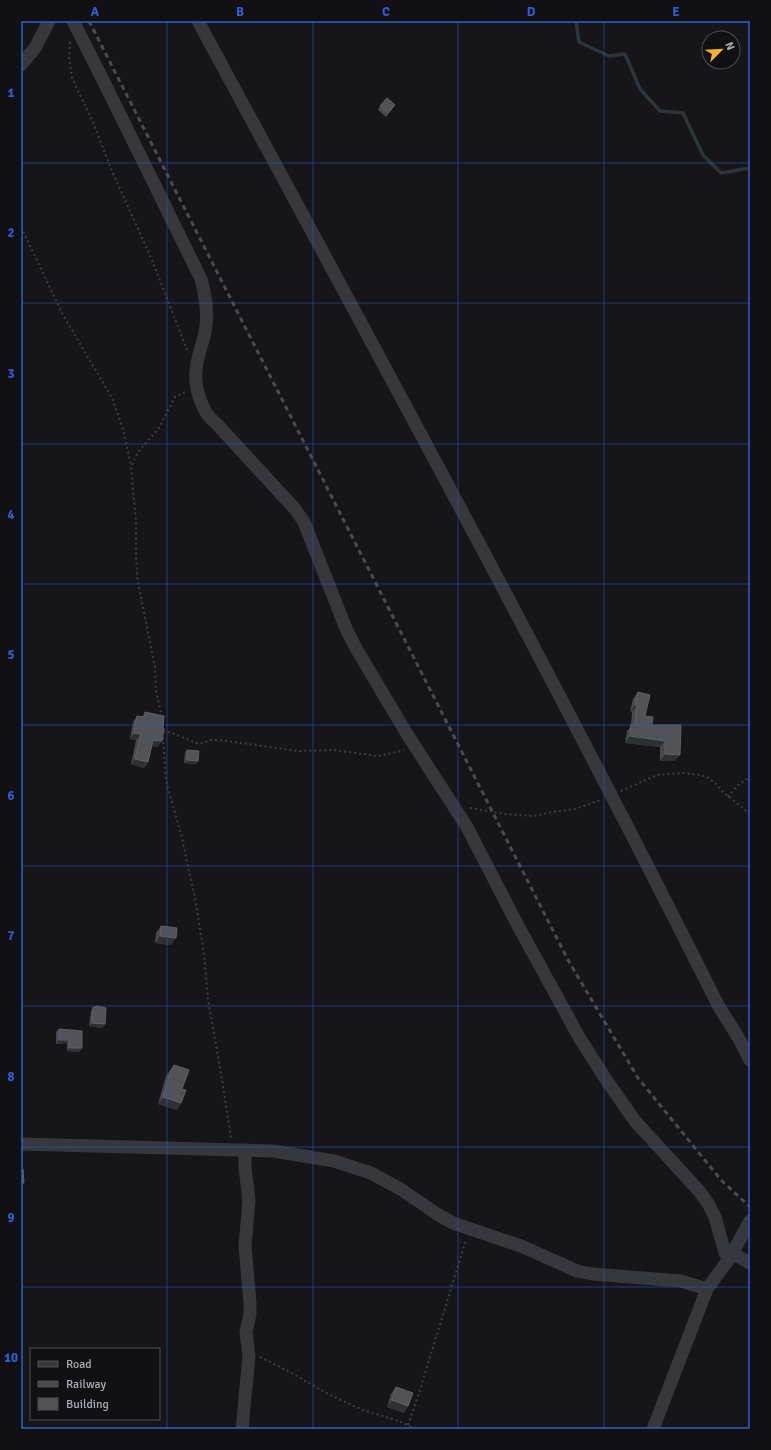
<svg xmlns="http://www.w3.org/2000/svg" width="771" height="1450" viewBox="0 0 771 1450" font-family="Signika,sans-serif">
	<rect width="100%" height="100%" fill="#161618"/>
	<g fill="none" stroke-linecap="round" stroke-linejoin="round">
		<!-- stream -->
		<polyline stroke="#2c353c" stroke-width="3.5" points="576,21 579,42 609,56 625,54 640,89 660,111 683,113 703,155 721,173 750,168"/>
		<!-- path -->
		<g stroke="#3d3f44" stroke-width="2" stroke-dasharray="2 3" stroke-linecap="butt">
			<polyline points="70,42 69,58 72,78 93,122 112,171 152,260 187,350"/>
			<polyline points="21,227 63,315 112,398 123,429 131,466"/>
			<polyline points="162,717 156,691 155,667 138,583 136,558 136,521 131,467 138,452 159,428 175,397 187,391"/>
			<polyline points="163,731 172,733 199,744 212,740 219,740 298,751 334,750 378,756 393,753 404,750"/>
			<polyline points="163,737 166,781 181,834 195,898 204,954 208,1000 221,1073 231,1138"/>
			<polyline points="621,791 657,775 684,773 700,775 707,777 715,783 722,791 750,814"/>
			<polyline points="728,797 737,786 750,777"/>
			<polyline points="470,808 505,814 534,816 553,812 575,809 601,800"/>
			<polyline points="260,1357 288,1371 330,1395 363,1410 399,1421 416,1429"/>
			<polyline points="408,1425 419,1393 466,1240"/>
		</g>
		<!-- minor -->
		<g stroke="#37383d" stroke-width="13">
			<path d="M73 21 102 78 201 279C205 294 208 308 206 325 205 340 197 355 196 370 194 386 202 414 216 423L295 509 304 522 347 631 357 650 407 734 467 827 516 922 579 1037 607 1081 635 1121 700 1192 709 1205 715 1217 725 1253 729 1259"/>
			<path d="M198 21C374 347 552 673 718 1005L738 1037 750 1060"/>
			<polyline points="21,65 35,48 49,21"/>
			<polyline points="21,1144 273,1151 334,1161 371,1173 402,1190 437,1214 453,1223 521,1246 577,1271 592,1274 681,1281 707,1289"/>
			<polyline points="732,1253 750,1263"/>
			<polyline points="242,1429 249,1356 246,1332 250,1314 250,1303 245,1246 249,1200 245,1168 245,1150"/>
			<polyline points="653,1429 707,1289 729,1259 750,1221"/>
		</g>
		<!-- rail -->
		<polyline stroke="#4a4c52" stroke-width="3" stroke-dasharray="5 4" stroke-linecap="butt" points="89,21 568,960 638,1078 721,1180 750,1207"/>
	</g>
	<!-- wall -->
	<g fill="#47494d">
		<polygon points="380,106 393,108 386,117 378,110"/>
		<polygon points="638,692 645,716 652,725 681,725 675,761 660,761 660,747 625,743 627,731 631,726 632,712 630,712 633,699"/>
		<polygon points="145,712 158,747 152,746 148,762 144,768 131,764 136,740 130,739 133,722 137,716 142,717"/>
		<polygon points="187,750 196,764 184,763 185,753"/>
		<polygon points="161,926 171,945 155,943 156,933"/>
		<polygon points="96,1006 105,1024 102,1028 89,1026 91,1011 93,1007 95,1007"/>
		<polygon points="59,1029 82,1048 79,1052 67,1051 67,1043 56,1044 56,1032"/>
		<polygon points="174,1065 182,1089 181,1103 177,1110 158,1104 166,1076"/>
		<polygon points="396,1387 408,1406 404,1413 387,1407 391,1394"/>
	</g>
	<!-- shaded-wall -->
	<g fill="#2f3033">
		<polygon points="635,705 637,706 632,712 630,712"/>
		<polygon points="134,733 141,734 136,740 130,739"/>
		<polygon points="630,736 665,741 660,747 625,743"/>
		<polygon points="153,740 162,741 158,747 149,746"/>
		<polygon points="665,754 680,755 675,761 660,761"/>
		<polygon points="135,759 148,762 144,768 131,764"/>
		<polygon points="187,760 198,761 196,764 184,763"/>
		<polygon points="160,936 176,938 171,945 155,943"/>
		<polygon points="92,1023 105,1024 102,1028 89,1026"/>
		<polygon points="59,1040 69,1040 67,1043 56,1044"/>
		<polygon points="69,1048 82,1048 79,1052 67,1051"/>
		<polygon points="163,1097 181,1103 177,1110 158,1104"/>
		<polygon points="392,1400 408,1406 404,1413 387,1407"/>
	</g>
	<!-- building -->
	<g fill="#525359" stroke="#5f6168">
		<polygon points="387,98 395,105 388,113 380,106"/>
		<polygon points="638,692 650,695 645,716 653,717 652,725 681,725 680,755 665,754 665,741 630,736 631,724 635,725 637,706 635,705"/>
		<polygon points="145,712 164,716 163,728 164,728 162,741 153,740 148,762 135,759 141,734 134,733 137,716 144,717"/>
		<polygon points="187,750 199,751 198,761 187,760"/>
		<polygon points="161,926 177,928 176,938 160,936"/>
		<polygon points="96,1006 106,1008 105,1024 92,1023 93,1007 95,1008"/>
		<polygon points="59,1029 82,1031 82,1048 69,1048 69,1040 59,1040"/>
		<polygon points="174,1065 189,1070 182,1089 186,1090 181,1103 163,1097 171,1070 172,1070"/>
		<polygon points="21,1169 23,1169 24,1183 21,1183"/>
		<polygon points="396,1387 413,1393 408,1406 392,1400"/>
	</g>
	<!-- grid -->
	<path fill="none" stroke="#325cd3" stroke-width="1" stroke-opacity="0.55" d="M167 21V1429M313 21V1429M458 21V1429M604 21V1429M21 163H750M21 303H750M21 444H750M21 584H750M21 725H750M21 866H750M21 1006H750M21 1147H750M21 1287H750"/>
	<!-- border -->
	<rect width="771" height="1450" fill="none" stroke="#111113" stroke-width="44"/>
	<!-- legend -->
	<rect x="30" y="1348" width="130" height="72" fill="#111113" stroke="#4d4f55"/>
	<rect x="38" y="1361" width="20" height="6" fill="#37383d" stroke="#4d4f55"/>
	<text x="66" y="1368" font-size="12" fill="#a8adb8">Road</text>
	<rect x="38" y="1381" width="20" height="6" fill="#4a4c52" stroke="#4d4f55"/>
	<text x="66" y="1388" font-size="12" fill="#a8adb8">Railway</text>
	<rect x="38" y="1398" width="20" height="12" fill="#525359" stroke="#4d4f55"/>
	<text x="66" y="1408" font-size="12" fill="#a8adb8">Building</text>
	<!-- north arrow -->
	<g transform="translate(721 50) rotate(66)"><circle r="19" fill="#111113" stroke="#4d4f55"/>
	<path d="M0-3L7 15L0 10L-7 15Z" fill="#f2b134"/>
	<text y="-6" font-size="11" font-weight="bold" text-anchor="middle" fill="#a8adb8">N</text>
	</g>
	<rect x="22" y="22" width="727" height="1406" fill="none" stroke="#325cd3" stroke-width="1.5"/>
	<g font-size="13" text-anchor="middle" font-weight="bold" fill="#325cd3">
		<text x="95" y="16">A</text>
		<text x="240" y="16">B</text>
		<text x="386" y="16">C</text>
		<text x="531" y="16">D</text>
		<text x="676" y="16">E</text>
		<text x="11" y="97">1</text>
		<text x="11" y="237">2</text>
		<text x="11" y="378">3</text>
		<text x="11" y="519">4</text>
		<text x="11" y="659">5</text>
		<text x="11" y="800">6</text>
		<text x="11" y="940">7</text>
		<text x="11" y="1081">8</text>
		<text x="11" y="1222">9</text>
		<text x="11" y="1362">10</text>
	</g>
</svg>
